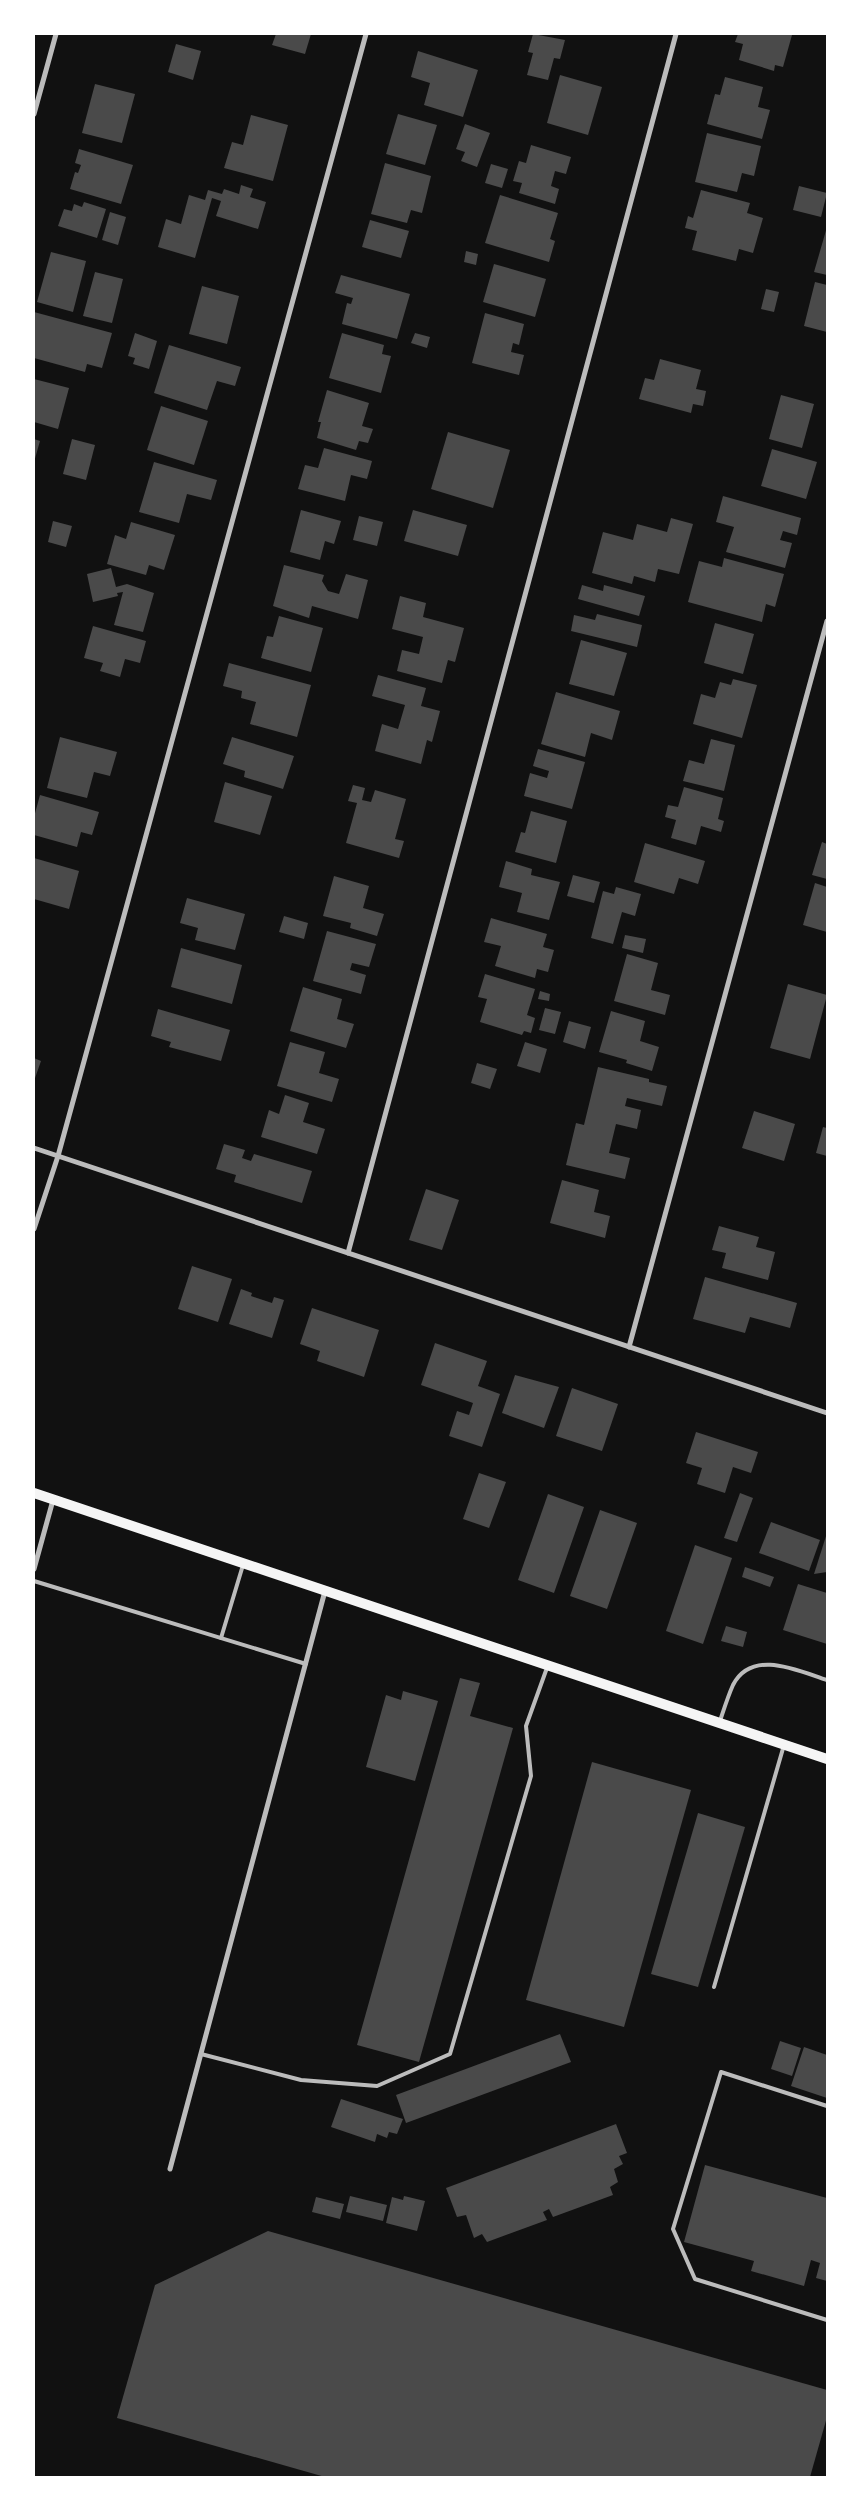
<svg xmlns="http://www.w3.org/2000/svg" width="861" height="2511" viewBox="0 0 861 2511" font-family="'Source Serif 4',serif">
	<rect width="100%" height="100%" fill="#111"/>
	<!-- building -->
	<g fill="#4a4a4a">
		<polygon points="276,34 311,34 305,54 272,45"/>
		<polygon points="533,34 565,40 560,59 554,58 548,80 527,75 533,53 528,52"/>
		<polygon points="738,34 792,35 783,67 775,65 774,71 739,60 743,44 735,42"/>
		<polygon points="176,44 201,51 193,80 168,72"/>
		<polygon points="418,51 478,70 463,117 424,105 430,83 411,77"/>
		<polygon points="560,75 602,87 588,135 547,123"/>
		<polygon points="725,77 763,87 758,107 770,110 762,139 707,124 715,94 720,95"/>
		<polygon points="95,84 135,94 122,143 82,133"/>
		<polygon points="398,114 437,125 425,165 386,154"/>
		<polygon points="251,115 288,125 273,181 224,168 232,142 243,145"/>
		<polygon points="465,124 490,133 477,167 461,161 465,152 456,149"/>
		<polygon points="707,133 761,146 754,176 742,173 737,192 695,182"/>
		<polygon points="531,145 571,157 566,174 555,171 551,186 559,189 555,204 519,193 522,183 513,181 519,161 526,163"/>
		<polygon points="79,149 133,165 121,204 70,189 75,172 78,173 81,165 75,163"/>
		<polygon points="385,163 431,176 422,213 411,210 407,223 371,214"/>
		<polygon points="491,164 508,169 502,188 485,183"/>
		<polygon points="241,185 253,189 250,197 266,202 258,229 216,216 221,201 212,198 195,258 158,247 166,219 181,224 189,195 205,200 208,190 222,194 224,189 239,194"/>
		<polygon points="799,186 827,193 821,217 793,210"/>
		<polygon points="701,190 750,203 747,213 763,218 753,253 739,249 736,261 692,250 697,231 685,228 688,216 693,218"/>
		<polygon points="500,195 558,213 550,239 555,241 549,262 485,243"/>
		<polygon points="84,202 106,209 97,238 58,226 64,209 72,211 74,204 82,207"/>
		<polygon points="110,212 126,217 118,245 102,240"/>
		<polygon points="370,220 409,231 401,258 362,247"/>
		<polygon points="827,227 827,275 814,272"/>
		<polygon points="466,251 478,254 476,265 464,262"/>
		<polygon points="51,252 86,261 73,312 37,302"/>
		<polygon points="494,264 546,279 535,317 483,302"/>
		<polygon points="95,272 123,279 112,323 83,316"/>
		<polygon points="341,275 410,294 397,339 342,324 347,303 351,304 353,298 335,293"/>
		<polygon points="815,282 827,285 827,332 804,326"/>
		<polygon points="202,286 239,296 227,344 189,334"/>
		<polygon points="766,289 779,292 774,312 761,309"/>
		<polygon points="34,312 112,333 102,368 87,364 85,372 34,358"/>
		<polygon points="485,313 524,324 519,345 513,343 511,352 524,355 519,375 472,363"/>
		<polygon points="135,333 157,341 149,369 133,364 135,358 128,356"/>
		<polygon points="342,333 384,345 382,354 391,356 381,393 329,378"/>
		<polygon points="415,333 430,337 427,348 411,343"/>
		<polygon points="169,345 241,367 235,386 217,381 207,410 154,393"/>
		<polygon points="660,359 701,370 696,389 706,391 703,406 693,404 691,413 639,399 645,378 654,380"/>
		<polygon points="34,379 69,388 58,429 34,422"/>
		<polygon points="327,390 369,403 362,426 373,429 368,443 359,441 356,450 317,438 321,422 318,422"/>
		<polygon points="781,395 814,404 802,448 769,439"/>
		<polygon points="161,406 208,421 194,465 147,450"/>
		<polygon points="448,432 510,450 493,508 431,489"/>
		<polygon points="34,439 40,441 34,462"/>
		<polygon points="72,439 95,445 86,480 63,474"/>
		<polygon points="324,448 372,461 367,479 351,475 345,501 298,489 305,465 318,468"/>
		<polygon points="772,449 817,462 806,499 761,486"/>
		<polygon points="154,462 217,480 211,500 187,494 179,523 139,512"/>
		<polygon points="723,496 801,518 797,535 783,531 780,540 792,543 785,568 726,552 734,527 716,522"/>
		<polygon points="301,510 341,521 334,544 325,541 320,560 290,552"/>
		<polygon points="413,510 467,525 458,556 404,541"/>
		<polygon points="359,516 383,522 377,546 353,540"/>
		<polygon points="671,518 693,524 679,574 658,569 655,582 634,576 632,584 592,573 603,532 633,540 637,524 667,532"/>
		<polygon points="53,521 72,526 66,547 48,542"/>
		<polygon points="131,522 175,535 164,570 149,565 146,575 107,564 115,535 126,539"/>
		<polygon points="724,558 784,574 775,607 766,604 762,622 688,602 699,561 722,567"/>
		<polygon points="284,565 324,575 322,581 328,591 339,594 346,574 368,580 358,619 312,606 309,618 273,606"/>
		<polygon points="111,568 116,587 127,584 154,593 143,632 114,625 123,592 117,593 118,596 93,602 87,574"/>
		<polygon points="582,585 603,591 604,585 645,596 639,616 578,599"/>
		<polygon points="400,596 426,603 423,617 464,628 455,662 448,660 442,683 397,671 402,650 419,654 423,637 392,629"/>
		<polygon points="597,614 642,625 637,647 571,631 574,615 595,620"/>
		<polygon points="279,616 323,628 311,672 261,658 267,636 273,637"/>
		<polygon points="715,623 754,634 743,674 704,663"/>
		<polygon points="93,626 146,641 140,663 125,659 120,677 100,671 103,663 84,658"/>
		<polygon points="581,640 627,653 614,696 569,684"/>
		<polygon points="229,663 311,685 297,737 250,724 256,702 241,698 242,691 223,686"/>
		<polygon points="378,675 426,688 421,706 440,711 432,742 427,740 421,764 375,751 382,724 398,729 405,705 372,696"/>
		<polygon points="733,679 757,685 742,738 693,724 701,694 715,698 720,682 731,685"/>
		<polygon points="556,692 620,711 612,740 591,733 585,757 541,744"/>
		<polygon points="60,737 117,752 110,776 94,772 87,798 47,788"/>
		<polygon points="232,737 294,756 283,789 244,777 245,771 223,764"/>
		<polygon points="711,739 735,745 724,791 683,781 689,760 704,764"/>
		<polygon points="538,749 585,762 572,809 524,796 530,773 547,778 549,771 533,766"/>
		<polygon points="225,782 272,796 260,835 214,822"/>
		<polygon points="353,785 365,788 362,800 371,802 375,790 406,799 395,839 404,841 399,858 346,843 357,803 348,801"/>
		<polygon points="684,787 723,798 718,819 724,821 721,832 701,826 696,845 671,838 676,820 665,817 668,805 678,807"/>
		<polygon points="40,795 99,812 92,835 81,832 77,847 34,835 34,817"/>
		<polygon points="531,811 567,821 556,863 515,852 521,832 525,833"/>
		<polygon points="822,842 827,844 827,879 812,875"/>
		<polygon points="645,843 705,861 698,884 679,878 674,894 634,882"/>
		<polygon points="34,858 79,871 69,909 34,899"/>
		<polygon points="506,861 532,869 531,875 560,882 549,920 517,912 522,893 499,887"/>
		<polygon points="573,875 600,882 594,903 567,896"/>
		<polygon points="334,876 369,886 363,908 384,914 377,936 350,928 351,923 323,916"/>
		<polygon points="815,883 827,887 827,932 803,925"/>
		<polygon points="616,887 641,894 635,916 622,912 613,944 591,938 603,891 614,894"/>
		<polygon points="187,898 245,914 235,950 195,940 198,928 180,923"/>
		<polygon points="284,916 308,923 304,939 279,932"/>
		<polygon points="491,918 547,934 543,947 554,950 548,972 537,969 535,978 495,966 501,946 484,942"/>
		<polygon points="327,931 376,944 369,967 352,963 350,970 366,975 361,994 313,981"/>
		<polygon points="625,935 646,939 643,953 622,948"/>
		<polygon points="181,948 242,965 232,1004 171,987"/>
		<polygon points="627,954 658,963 651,990 670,995 665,1015 614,1001"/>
		<polygon points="485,974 535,989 527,1015 535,1018 531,1033 524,1031 522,1035 480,1022 487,999 478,997"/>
		<polygon points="788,984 827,995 810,1059 770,1048"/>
		<polygon points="303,987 342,999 337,1019 354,1024 346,1048 290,1031"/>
		<polygon points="540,991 550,994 549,1001 538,999"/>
		<polygon points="545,1008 561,1012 555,1034 539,1030"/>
		<polygon points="158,1009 230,1030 221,1061 169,1047 171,1042 151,1036"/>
		<polygon points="611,1011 645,1021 640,1041 659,1047 652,1071 626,1063 627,1060 599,1052"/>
		<polygon points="569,1021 591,1027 585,1049 563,1042"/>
		<polygon points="290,1042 325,1052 319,1073 339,1079 332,1102 277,1086"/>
		<polygon points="525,1042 547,1049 540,1073 517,1066"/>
		<polygon points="34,1058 41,1061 34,1081"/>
		<polygon points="477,1063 497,1069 490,1089 471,1083"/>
		<polygon points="598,1067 649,1079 649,1082 667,1086 662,1106 627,1098 625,1106 641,1110 637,1129 616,1124 609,1153 630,1158 625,1179 566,1165 576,1123 584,1125"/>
		<polygon points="285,1095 309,1103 303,1122 325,1129 317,1154 261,1137 269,1110 279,1114"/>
		<polygon points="754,1111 795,1124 784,1161 742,1148"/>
		<polygon points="823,1127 827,1128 827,1156 816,1153"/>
		<polygon points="224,1144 245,1150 242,1158 251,1161 254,1154 312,1171 302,1203 234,1182 236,1175 216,1169"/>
		<polygon points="562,1180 599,1190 594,1212 610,1216 605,1238 550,1223"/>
		<polygon points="426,1189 459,1200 442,1250 409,1240"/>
		<polygon points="719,1226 759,1237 756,1247 775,1252 768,1280 722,1268 726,1253 712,1250"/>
		<polygon points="192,1266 232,1279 218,1322 178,1309"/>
		<polygon points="705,1277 797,1303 790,1328 750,1317 745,1333 693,1319"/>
		<polygon points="241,1289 252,1293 251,1296 272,1303 274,1297 284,1300 272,1338 229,1324"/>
		<polygon points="312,1308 379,1330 364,1377 317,1361 320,1351 300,1344"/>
		<polygon points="435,1343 487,1361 478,1386 500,1394 482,1447 449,1436 457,1411 469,1415 473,1403 421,1385"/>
		<polygon points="515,1375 559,1387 544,1428 502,1413"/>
		<polygon points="572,1388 618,1404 602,1451 556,1436"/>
		<polygon points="696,1432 758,1452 751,1473 733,1467 725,1493 697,1484 702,1468 686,1463"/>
		<polygon points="479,1473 506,1482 489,1528 463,1519"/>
		<polygon points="740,1493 753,1498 737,1542 724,1538"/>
		<polygon points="548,1494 584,1507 554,1593 518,1580"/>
		<polygon points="600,1510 637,1523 607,1609 570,1596"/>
		<polygon points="771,1522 820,1540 809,1571 759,1553"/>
		<polygon points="827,1533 827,1572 814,1574"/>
		<polygon points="695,1545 732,1558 703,1644 666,1631"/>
		<polygon points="745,1567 774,1577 770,1587 742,1577"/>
		<polygon points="798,1584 827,1593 827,1644 783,1630"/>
		<polygon points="726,1626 747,1632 743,1647 721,1641"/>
		<polygon points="460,1678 480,1683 470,1716 513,1728 419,2062 357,2045"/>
		<polygon points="403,1691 438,1701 415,1781 366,1767 386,1695 401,1700"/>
		<polygon points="592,1762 691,1790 624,2027 526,2000"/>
		<polygon points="698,1813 745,1827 698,1987 651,1974"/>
		<polygon points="560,2034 571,2062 406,2123 396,2095"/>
		<polygon points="780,2041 801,2048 792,2076 771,2069"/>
		<polygon points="804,2047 827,2055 827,2098 791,2086"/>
		<polygon points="341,2099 403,2119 397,2134 389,2132 387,2138 377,2134 375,2142 331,2127"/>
		<polygon points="616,2124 627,2153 619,2156 623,2164 614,2169 618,2182 610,2187 613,2195 553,2217 549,2209 543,2212 547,2220 487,2242 482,2234 474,2238 466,2215 457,2217 446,2188"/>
		<polygon points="705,2165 827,2198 827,2281 816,2278 820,2263 811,2260 804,2286 751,2271 754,2261 684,2242"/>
		<polygon points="350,2196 387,2205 383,2221 346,2212"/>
		<polygon points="404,2196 425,2201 417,2231 386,2223 392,2197 403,2200"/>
		<polygon points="316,2197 344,2204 340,2219 312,2212"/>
		<polygon points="268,2231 827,2390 827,2417 810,2477 325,2477 117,2418 155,2285"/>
	</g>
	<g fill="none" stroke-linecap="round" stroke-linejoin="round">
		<!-- service -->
		<g stroke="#bcbcbc" stroke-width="4">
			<polyline points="34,1581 306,1664"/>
			<polyline points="221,1638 243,1565"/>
			<path d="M720 1721C724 1709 728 1696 733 1685 752 1648 799 1671 827 1680"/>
			<polyline points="714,1987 784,1745"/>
			<polyline points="201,2054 301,2080 377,2086 450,2054 531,1776 526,1726 548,1665"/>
			<polyline points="827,2106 721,2072 673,2229 695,2279 827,2320"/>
		</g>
		<!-- minor -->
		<g stroke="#bcbcbc" stroke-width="5">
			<polyline points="34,114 56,34"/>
			<polyline points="34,1148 827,1413"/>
			<polyline points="34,1229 58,1156 366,34"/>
			<polyline points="348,1253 676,34"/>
			<polyline points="629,1347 827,621"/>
			<polyline points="34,1569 53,1500"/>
			<polyline points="170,2169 325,1591"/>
		</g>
		<!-- secondary -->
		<polyline stroke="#f5f5f5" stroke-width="10" points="34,1493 827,1759"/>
	</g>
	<!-- border -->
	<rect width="861" height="2511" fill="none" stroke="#ffffff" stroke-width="70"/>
</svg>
